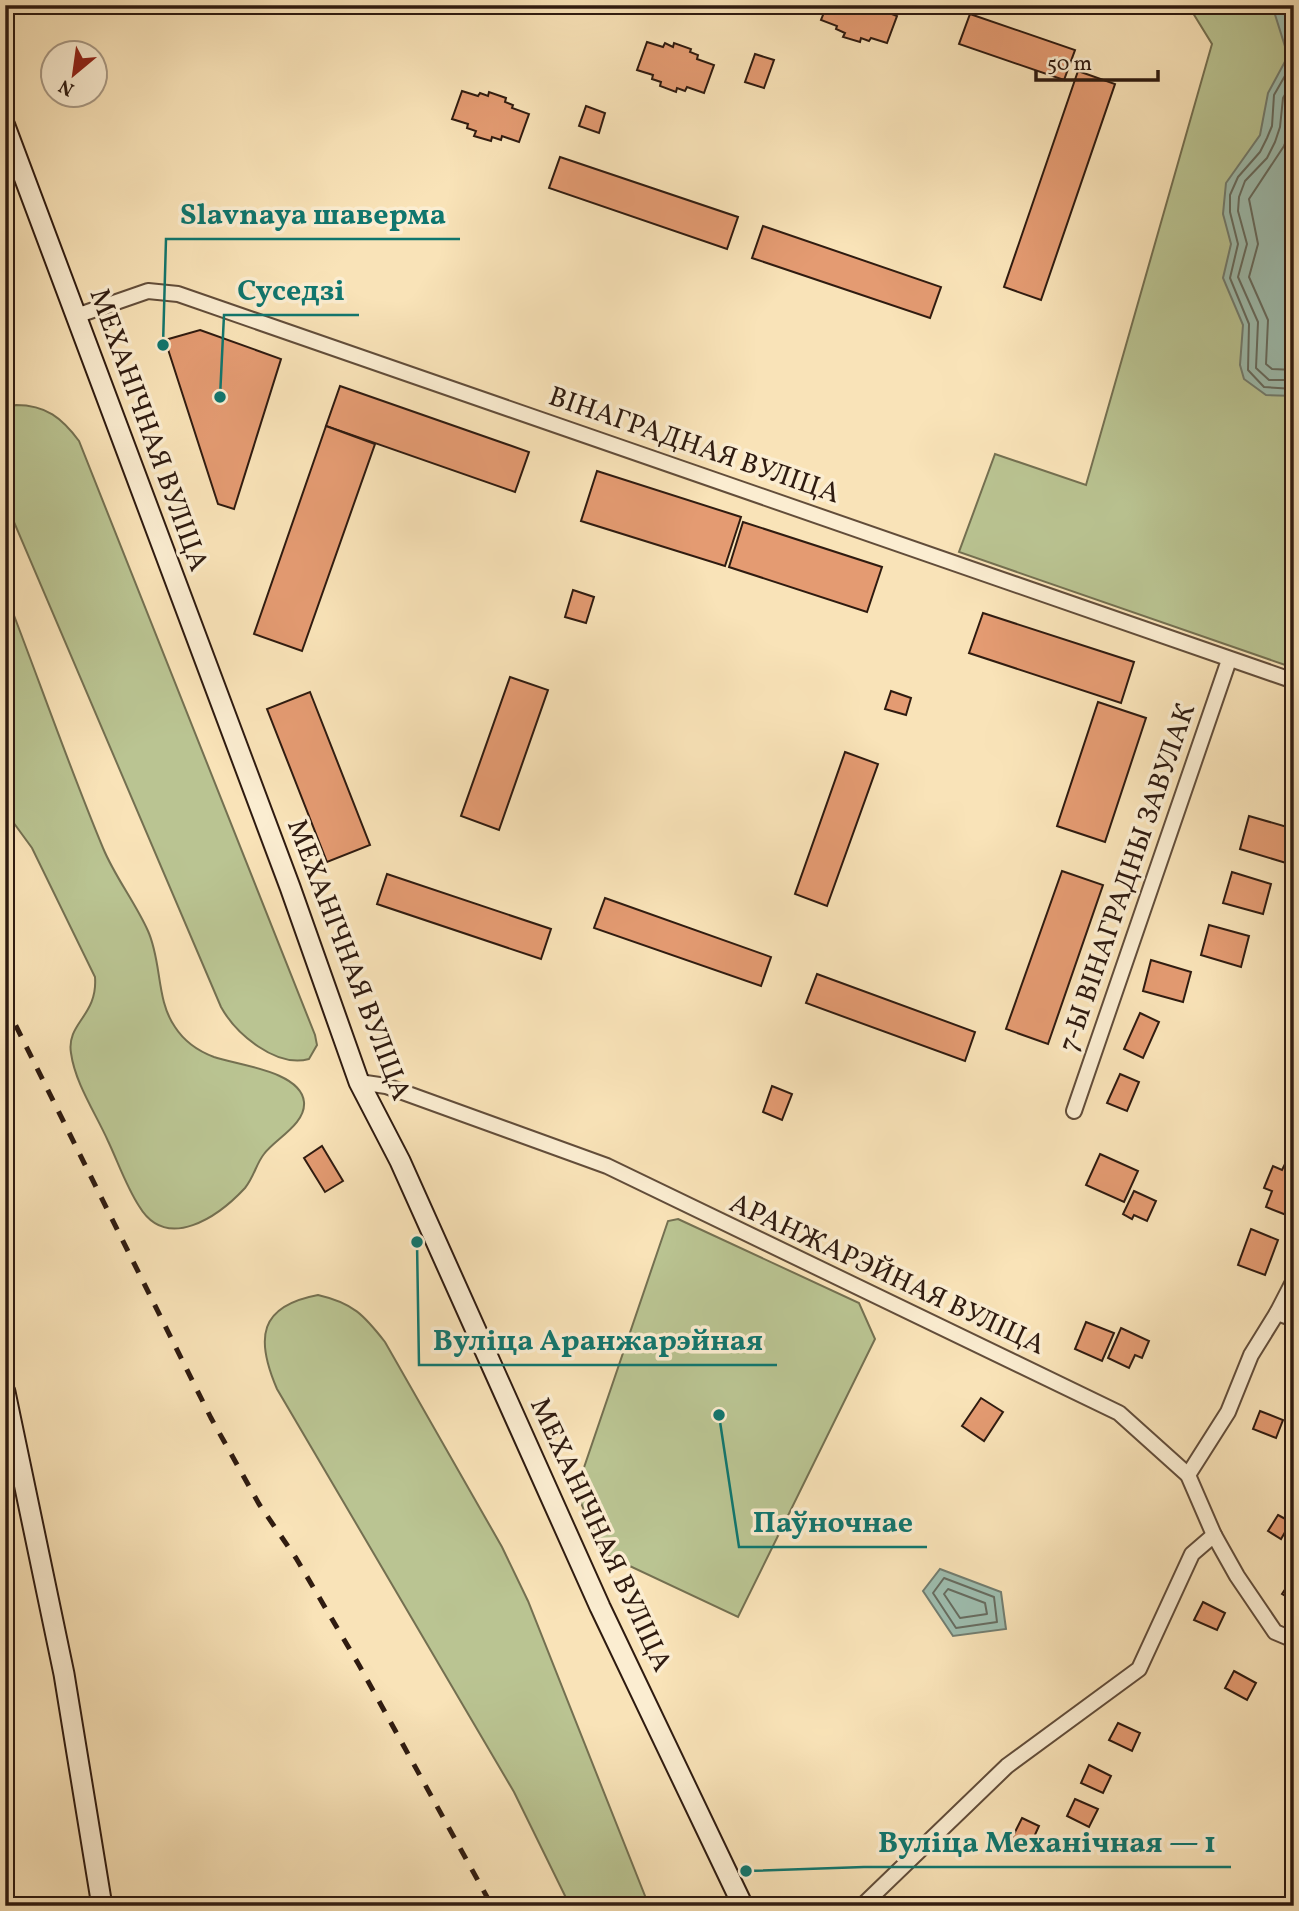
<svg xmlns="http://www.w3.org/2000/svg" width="1299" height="1911" viewBox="0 0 1299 1911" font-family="Vollkorn,serif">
	<rect width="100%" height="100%" fill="#f9e3b8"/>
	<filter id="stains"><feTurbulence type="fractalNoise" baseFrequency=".00286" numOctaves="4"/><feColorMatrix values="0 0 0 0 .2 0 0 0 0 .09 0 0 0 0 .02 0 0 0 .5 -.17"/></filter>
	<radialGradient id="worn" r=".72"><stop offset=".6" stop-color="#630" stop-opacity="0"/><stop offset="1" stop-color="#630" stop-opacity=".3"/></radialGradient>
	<!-- green -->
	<g fill="#bac492" stroke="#747051" stroke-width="2">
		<polygon points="1188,5 1294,5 1294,668 959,552 995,454 1086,485 1212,44"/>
		<path d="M16 405C46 405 62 418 79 441L315 1035 317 1045 309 1059C276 1068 236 1034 221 1007L5 501V409Z"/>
		<path d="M5 592C38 677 68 764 103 848 115 877 135 902 148 931 162 962 156 1000 175 1027 184 1041 198 1051 214 1057 237 1065 301 1071 304 1102 306 1124 275 1139 264 1154 256 1164 254 1177 245 1188 219 1216 167 1253 139 1206 126 1186 118 1162 108 1141 96 1114 75 1083 71 1053 66 1023 98 1016 95 977L32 848 5 811Z"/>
		<polygon points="678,1219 859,1303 875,1339 738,1617 602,1553 576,1491 668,1221"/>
		<path d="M318 1295C353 1303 364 1315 385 1342L502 1547 528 1601 649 1906H570L514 1792 277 1389C255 1338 259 1306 318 1295Z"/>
	</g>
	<!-- water -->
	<g fill="#9ebeb0" stroke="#727d70" stroke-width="2">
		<polygon points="1272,5 1294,5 1294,396 1266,395 1244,379 1240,365 1243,325 1223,278 1231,244 1223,214 1226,183 1260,135 1268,93 1288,56"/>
		<polygon points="940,1569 1001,1592 1006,1629 953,1636 923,1591"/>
	</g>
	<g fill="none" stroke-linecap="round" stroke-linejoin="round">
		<!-- shore -->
		<g stroke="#666c60" stroke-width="2">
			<polyline points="1294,60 1274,95 1272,126 1267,138 1260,152 1238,177 1230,195 1230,212 1238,244 1230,278 1249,324 1248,370 1264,387 1294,389"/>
			<polyline points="1294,79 1283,98 1280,127 1275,142 1267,158 1245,181 1239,197 1238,211 1247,244 1238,277 1258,322 1256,368 1269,380 1294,380"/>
			<polyline points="1294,99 1291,129 1284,146 1249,199 1258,244 1249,277 1268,320 1266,364 1272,369 1294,370"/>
			<polygon points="944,1578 994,1597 997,1622 956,1628 933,1593"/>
			<polygon points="948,1589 985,1603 987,1614 960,1618 944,1594"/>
		</g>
	</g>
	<!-- building -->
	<g fill="#e49b72" stroke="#2f1b10" stroke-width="2">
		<polygon points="827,5 882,6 881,10 897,16 887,43 871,38 869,41 861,38 860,42 843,37 845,33 836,29 837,26 821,20"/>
		<polygon points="970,14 1075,50 1064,80 959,44"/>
		<polygon points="647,42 663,47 665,43 673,47 674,43 691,49 690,52 698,55 697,59 714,65 704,93 687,87 685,91 677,88 676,92 660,86 661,82 652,79 653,75 637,70"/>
		<polygon points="755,54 774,60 764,88 745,82"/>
		<polygon points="1078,71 1115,84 1041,300 1004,287"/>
		<polygon points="462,91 478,96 480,93 488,96 489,92 506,98 505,102 513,105 512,108 529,114 519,142 502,136 501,140 492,137 491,141 474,136 476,131 467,128 468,124 452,119"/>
		<polygon points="586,106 605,113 599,133 579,126"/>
		<polygon points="560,157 738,217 727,249 549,188"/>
		<polygon points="763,226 941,287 930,318 752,258"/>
		<polygon points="200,330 281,359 234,509 218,504 165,340"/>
		<polygon points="340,386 529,452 515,492 326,426"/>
		<polygon points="326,426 375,444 302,651 254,634"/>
		<polygon points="597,471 741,517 725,566 581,521"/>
		<polygon points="743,522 882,567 867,612 729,567"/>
		<polygon points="573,590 594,597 586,623 565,617"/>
		<polygon points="983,613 1134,662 1121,703 969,653"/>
		<polygon points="510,677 548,690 499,830 461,816"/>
		<polygon points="891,691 911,698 906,715 885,709"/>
		<polygon points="310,692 370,845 327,862 267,709"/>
		<polygon points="1098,702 1146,718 1105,842 1057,826"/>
		<polygon points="845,752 878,764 827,906 795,894"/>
		<polygon points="1249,816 1294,829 1286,863 1240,849"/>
		<polygon points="1062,871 1103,885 1048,1044 1006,1029"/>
		<polygon points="1232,872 1271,884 1263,914 1223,903"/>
		<polygon points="387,874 551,929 541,959 377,904"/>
		<polygon points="605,898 771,957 761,986 594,928"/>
		<polygon points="1209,925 1249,936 1241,967 1201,955"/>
		<polygon points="1151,960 1191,972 1183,1002 1143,991"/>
		<polygon points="817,974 975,1032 965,1061 806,1003"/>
		<polygon points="1140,1013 1159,1022 1143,1058 1124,1049"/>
		<polygon points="1120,1074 1139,1082 1127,1111 1107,1103"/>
		<polygon points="772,1086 792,1094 782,1120 763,1112"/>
		<polygon points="322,1146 343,1181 325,1192 304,1158"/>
		<polygon points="1100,1154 1138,1171 1124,1202 1086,1185"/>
		<polygon points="1285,1164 1294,1168 1294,1218 1266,1207 1272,1191 1264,1188 1273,1166 1282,1170"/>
		<polygon points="1134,1191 1156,1201 1147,1221 1134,1215 1132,1219 1123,1214"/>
		<polygon points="1251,1229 1278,1240 1265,1275 1238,1265"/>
		<polygon points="1086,1322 1114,1333 1102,1361 1075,1349"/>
		<polygon points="1121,1328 1149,1341 1142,1358 1135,1355 1129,1368 1108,1358"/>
		<polygon points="981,1398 1003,1412 984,1441 962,1426"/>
		<polygon points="1260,1411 1283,1420 1276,1438 1253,1429"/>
		<polygon points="1278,1515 1291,1522 1281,1539 1268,1531"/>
		<polygon points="1294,1576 1294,1601 1282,1594"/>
		<polygon points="1203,1602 1225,1613 1217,1630 1194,1620"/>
		<polygon points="1234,1671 1256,1683 1247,1700 1225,1688"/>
		<polygon points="1118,1723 1140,1733 1132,1751 1109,1740"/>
		<polygon points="1089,1765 1111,1776 1103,1793 1081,1783"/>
		<polygon points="1075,1799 1098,1809 1089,1827 1067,1816"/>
		<polygon points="1022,1818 1039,1826 1029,1848 1011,1840"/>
	</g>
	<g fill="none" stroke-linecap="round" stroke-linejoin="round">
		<!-- street casing -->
		<g stroke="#624d3a" stroke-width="18">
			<g id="street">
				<polyline points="76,316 148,291 178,294 1294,681"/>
				<polyline points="359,1082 386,1086 607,1166 1119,1413 1188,1475 1214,1535 1237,1576 1275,1632 1294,1640"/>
				<polyline points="1074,1111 1229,660"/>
				<polyline points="1277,1313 1294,1280"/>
				<polyline points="1188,1475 1228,1412 1251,1355 1277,1313 1294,1319"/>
				<polyline points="862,1906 1007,1766 1139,1669 1192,1554 1214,1535"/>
			</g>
		</g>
		<!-- secondary casing -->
		<g stroke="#2f1b10" stroke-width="23">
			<g id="secondary">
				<polyline points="5,126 290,887 359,1082 400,1161 600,1607 743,1906"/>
				<polyline points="5,1392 64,1674 102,1906"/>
			</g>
		</g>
		<!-- street -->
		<use href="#street" stroke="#fbedd1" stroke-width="14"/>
		<!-- secondary -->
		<use href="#secondary" stroke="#fbedd1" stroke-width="19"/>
		<!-- rail -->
		<g stroke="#2f1b10" stroke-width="5" stroke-dasharray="12 12" stroke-linecap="butt">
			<polyline points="5,1004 211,1418 259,1504 296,1558 359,1665 492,1906"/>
			<polyline points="442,1897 446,1906"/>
		</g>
	</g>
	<g text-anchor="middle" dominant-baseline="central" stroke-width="7" stroke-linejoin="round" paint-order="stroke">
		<!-- street labels -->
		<g font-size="28" fill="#2f1b10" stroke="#fbedd1">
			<text transform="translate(148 430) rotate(70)">МЕХАНІЧНАЯ ВУЛІЦА</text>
			<text transform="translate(694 446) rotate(19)">ВІНАГРАДНАЯ ВУЛІЦА</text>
			<text transform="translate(1128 878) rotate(-71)">7-Ы ВІНАГРАДНЫ ЗАВУЛАК</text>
			<text transform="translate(348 960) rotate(69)">МЕХАНІЧНАЯ ВУЛІЦА</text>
			<text transform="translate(887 1275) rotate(25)">АРАНЖАРЭЙНАЯ ВУЛІЦА</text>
			<text transform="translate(600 1535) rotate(65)">МЕХАНІЧНАЯ ВУЛІЦА</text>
		</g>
	</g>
	<!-- callouts -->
	<path fill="none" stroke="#0f766e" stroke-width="2.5" d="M163 345L166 239H460M220 397L224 315H359M417 1242L419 1365H777M719 1415L739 1547H927M746 1871L864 1867H1231"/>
	<g fill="#0f766e" stroke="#fbedd1" stroke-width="2.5">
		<circle cx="163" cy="345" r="7"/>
		<circle cx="220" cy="397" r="7"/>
		<circle cx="417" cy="1242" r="7"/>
		<circle cx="719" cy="1415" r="7"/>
		<circle cx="746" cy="1871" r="7"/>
	</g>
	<g font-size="30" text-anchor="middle" font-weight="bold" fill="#0f766e" stroke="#fbedd1" stroke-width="7" stroke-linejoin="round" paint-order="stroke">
		<text x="313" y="224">Slavnaya шаверма</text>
		<text x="291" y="300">Суседзі</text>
		<text x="598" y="1350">Вуліца Аранжарэйная</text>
		<text x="833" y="1532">Паўночнае</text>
		<text x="1047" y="1852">Вуліца Механічная — 1</text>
	</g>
	<!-- margin -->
	<rect width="1299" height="1911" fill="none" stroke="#f9e3b8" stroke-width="28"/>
	<rect x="7" y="7" width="1285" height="1897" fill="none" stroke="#2f1b10" stroke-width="3.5"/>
	<rect x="14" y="14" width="1271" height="1883" fill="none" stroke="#2f1b10" stroke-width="2"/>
	<!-- north arrow -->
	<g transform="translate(74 74) rotate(209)"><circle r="33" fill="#fbedd1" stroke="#a99984" stroke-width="2"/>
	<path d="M0-5L12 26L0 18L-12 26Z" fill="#8f2418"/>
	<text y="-10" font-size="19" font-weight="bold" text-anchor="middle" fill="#2f1b10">N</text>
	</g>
	<!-- scale -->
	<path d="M1036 70v10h122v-10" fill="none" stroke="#2f1b10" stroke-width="3.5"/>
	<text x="1047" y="70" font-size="21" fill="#2f1b10" stroke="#fbedd1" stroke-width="5" paint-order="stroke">50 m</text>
	<rect width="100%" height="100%" filter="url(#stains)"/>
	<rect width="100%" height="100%" fill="url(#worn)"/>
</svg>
